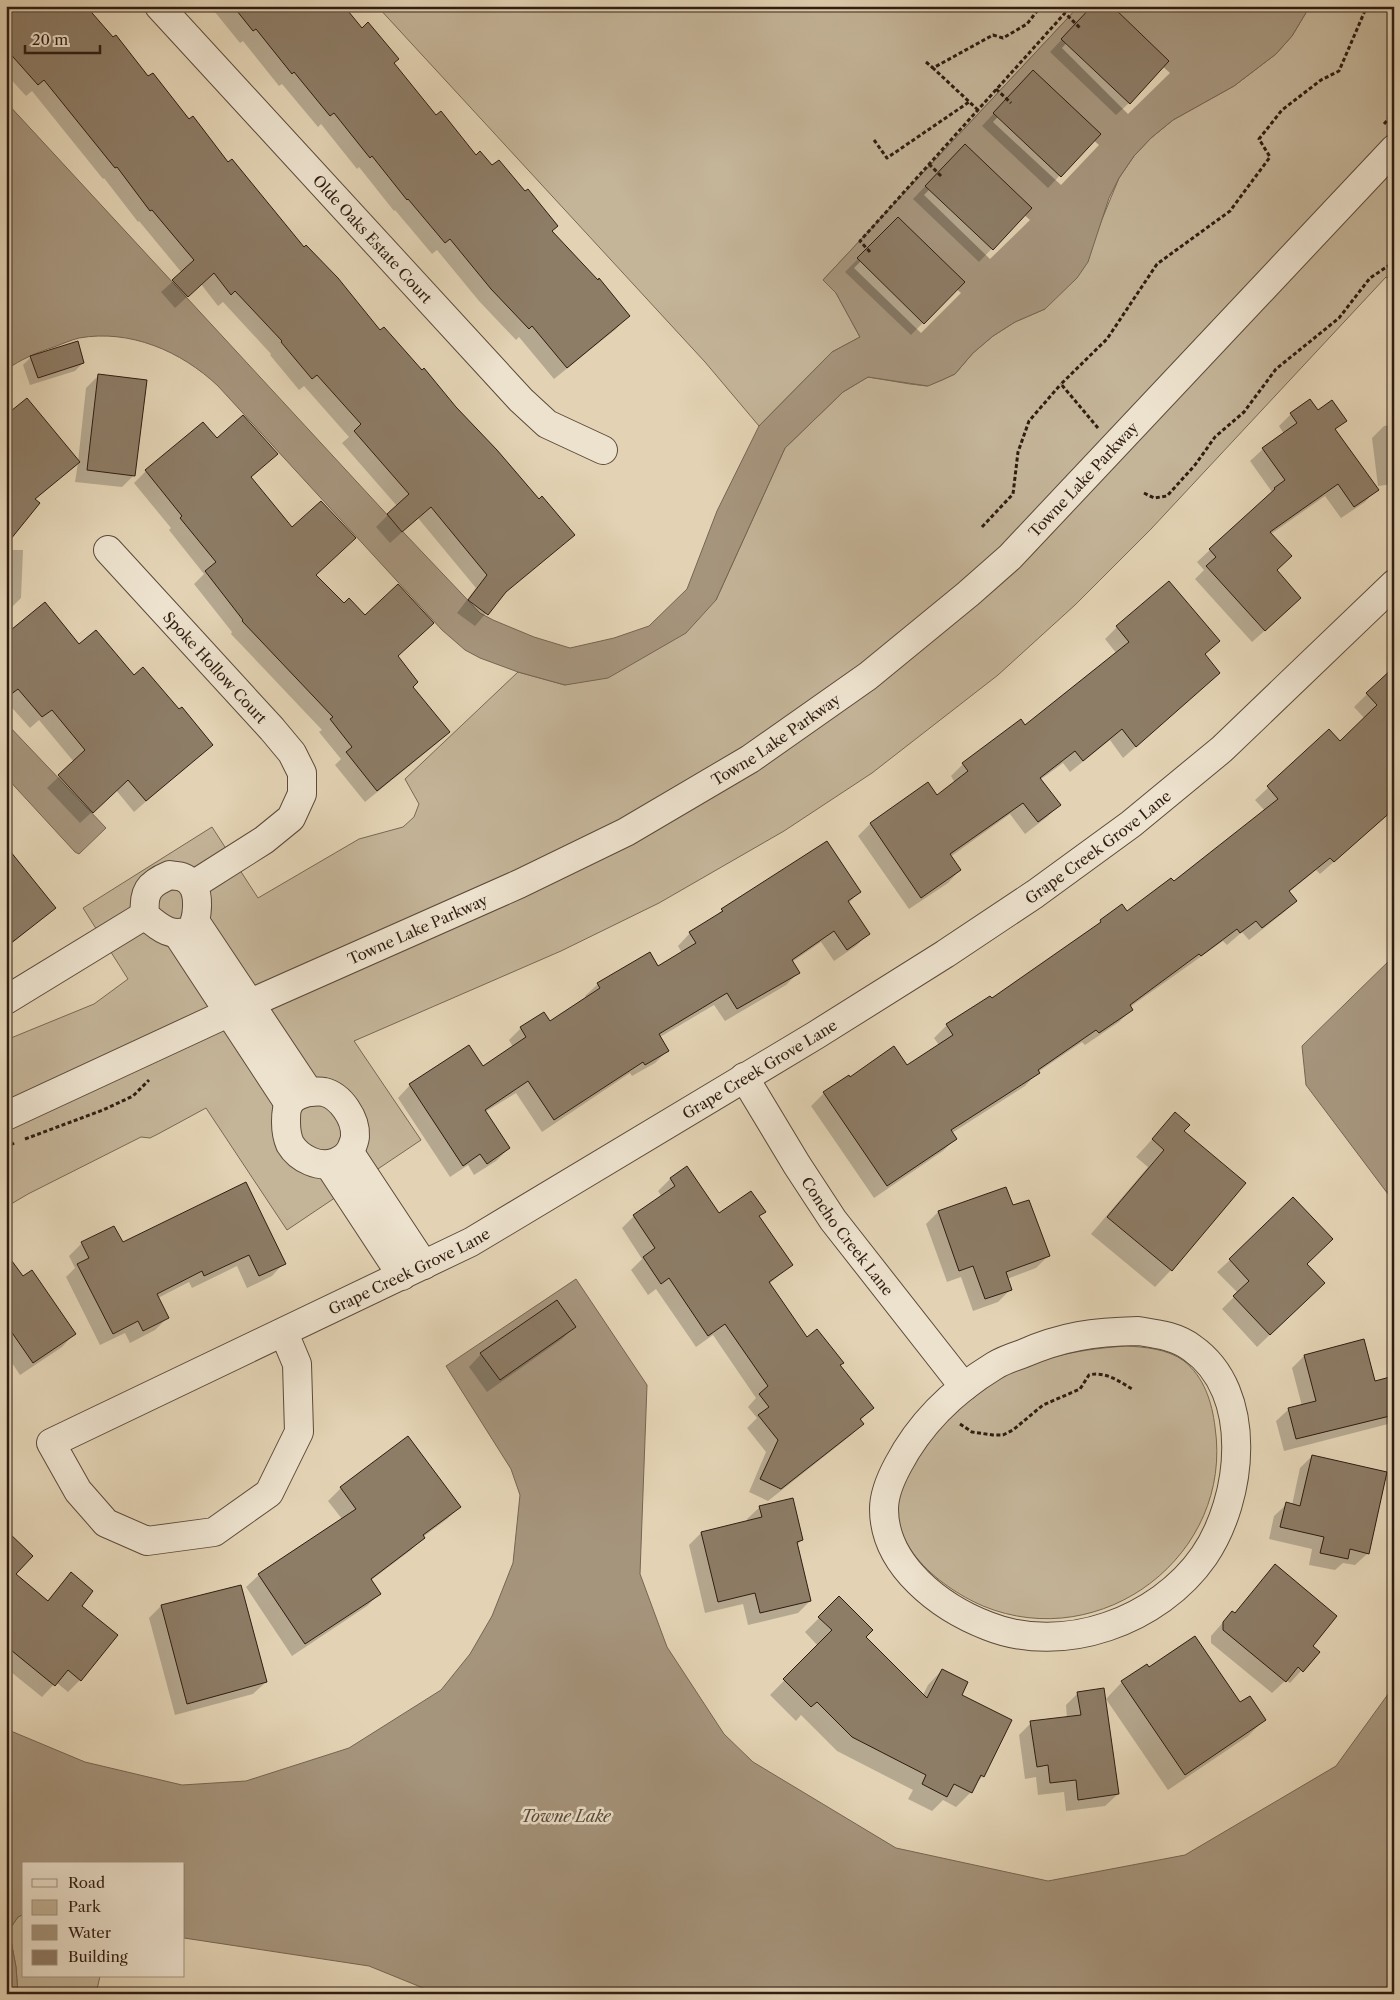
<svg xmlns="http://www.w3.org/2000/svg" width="1400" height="2000" viewBox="0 0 1400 2000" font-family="'Libre Caslon Text',serif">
	<rect width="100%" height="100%" fill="#e3d3b4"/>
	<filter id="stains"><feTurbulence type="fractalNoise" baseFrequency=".004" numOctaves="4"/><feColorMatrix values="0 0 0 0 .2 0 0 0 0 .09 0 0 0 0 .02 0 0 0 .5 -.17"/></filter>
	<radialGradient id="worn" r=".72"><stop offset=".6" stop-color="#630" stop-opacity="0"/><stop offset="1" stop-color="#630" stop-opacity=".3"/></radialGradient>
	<!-- green -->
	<g fill="#c4b498" stroke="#7a6854">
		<polygon points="377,6 1079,6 823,280 836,293 860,337 832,352 759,426 705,362"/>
		<polygon points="1310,6 1394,6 1394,280 1386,277 1151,529 1075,605 998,675 872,773 784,831 659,903 561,951 354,1041 421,1140 287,1230 206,1108 158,1134 150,1138 141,1137 28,1194 6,1207 6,1040 94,1004 128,979 83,908 212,827 258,898 359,839 403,827 414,817 419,804 405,779 518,672 565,685 716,600 785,448 843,392 868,377 910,384 927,386 942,380 955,374 973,353 993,336 1015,322 1045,309 1098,229 1119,178 1134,156 1151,138 1173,120 1234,86 1276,54 1292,36"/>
		<path d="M1126 1346C1145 1347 1168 1349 1184 1361 1204 1377 1212 1402 1215 1427 1234 1555 1102 1655 983 1606 937 1586 879 1539 903 1482 909 1466 922 1449 933 1435 952 1412 977 1389 1004 1376 1043 1356 1083 1349 1126 1346Z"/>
		<polygon points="24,1914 24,1976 100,1976 96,1994 18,1994 16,1967 9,1930 18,1917"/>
	</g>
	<!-- water -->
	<g fill="#a6957d" stroke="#766552">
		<path d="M1079 6H1310L1292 36 1276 54 1234 86 1173 120 1151 138 1134 156 1119 178 1109 198 1088 262 1077 278 1045 309 1015 322 993 336 973 353 955 374 942 380 928 386 868 377 843 392 785 448 716 600 686 633 608 678 565 685 518 672 480 658 465 650 442 630 218 386C181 351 130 329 79 338 71 340 62 344 54 347 36 353 21 359 6 370V102L405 534 480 613 493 620 534 637 570 648 614 638 649 626 687 589 717 511 759 426 832 352 860 337 836 293 823 280Z"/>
		<polygon points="6,723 106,828 79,854 75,852 6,777"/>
		<polygon points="1394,956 1394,1202 1306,1085 1302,1046"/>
		<polygon points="576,1279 647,1385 640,1574 667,1647 724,1734 753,1762 896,1848 1048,1881 1185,1855 1336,1766 1394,1686 1394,1994 438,1994 369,1966 184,1938 184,1864 24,1864 24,1914 18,1917 9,1930 16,1967 18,1994 6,1994 6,1729 85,1762 182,1785 246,1781 349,1748 441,1690 470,1654 492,1616 513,1563 520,1495 511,1469 446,1366"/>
	</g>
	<!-- pier -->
	<g fill="#e3d3b4">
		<polygon points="1099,7 1170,73 1128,114 1062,48"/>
		<polygon points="1029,84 1099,145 1061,185 993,122"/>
		<polygon points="960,158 1030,220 990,259 924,195"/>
		<polygon points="891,231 961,293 921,333 854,268"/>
	</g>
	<!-- shadow -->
	<g fill="#0003">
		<polygon points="6,6 148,78 228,163 380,332 455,407 538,501 573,535 500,597 475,626 457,613 476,588 418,518 390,543 376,527 397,506 342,443 349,437 304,386 299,390 270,355 271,354 223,302 218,306 201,284 175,308 161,292 182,273 139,221 138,222 104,178 103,179 32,91 26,96 6,74"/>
		<polygon points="210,6 343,6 393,63 435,117 551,231 628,316 616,329 554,379 519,337 516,340 479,301 437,250 432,254 395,210 394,211 359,167 357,169 321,124 318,127 282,84 279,86 243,41 240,43"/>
		<polygon points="1093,6 1129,103 1116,115 1050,52"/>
		<polygon points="1021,84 1099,134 1048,188 982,126"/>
		<polygon points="952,158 1031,208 979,262 913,199"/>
		<polygon points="898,218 963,282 911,335 845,272"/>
		<polygon points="31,357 83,363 75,371 30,385 23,365"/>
		<polygon points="99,375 134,475 122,487 75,482 78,463 34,500 8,541 6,416 78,462 86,388"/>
		<polygon points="1394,396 1394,484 1378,486 1372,438 1384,426 1391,425 1388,402"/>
		<polygon points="1318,412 1345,421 1335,430 1377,489 1365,502 1341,518 1325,496 1271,534 1275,571 1288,610 1252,642 1195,579 1204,570 1197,562 1272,492 1250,461 1263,449 1284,434 1279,426 1291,414"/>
		<polygon points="217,440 264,465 250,478 315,576 396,657 411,687 448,732 436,744 365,802 335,765 341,759 319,732 322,730 231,634 232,632 194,584 204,574 169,530 171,528 134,483 146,471"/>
		<polygon points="6,550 23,550 21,598 8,611 6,610"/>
		<polygon points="1117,627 1204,655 1219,673 1123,758 1110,740 1070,772 1063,763 1040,780 1059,805 1047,817 1025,834 1010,814 950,857 960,870 948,883 909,909 858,836 870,824 928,784 936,797 955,783 951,776 963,764 1025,727 1117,654 1105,639"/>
		<polygon points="6,635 79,646 134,676 179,711 211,745 134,812 116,790 80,823 47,788 74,762 39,720 30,728 6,701"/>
		<polygon points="1387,674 1383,819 1320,874 1316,870 1289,892 1296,901 1283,913 1249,940 1242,932 1227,945 1223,941 1130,1007 1132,1009 1119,1022 1085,1045 1082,1042 1038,1072 1025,1086 952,1133 956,1138 943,1151 874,1198 811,1106 824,1093 849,1077 850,1078 906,1066 939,1045 934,1038 947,1025 991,1000 1091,931 1101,921 1126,912 1173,883 1265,811 1255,800 1329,731 1340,743 1365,719 1354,707"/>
		<polygon points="6,780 13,788 6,794"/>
		<polygon points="6,848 54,907 42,919 6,948"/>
		<polygon points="859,892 848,904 868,934 856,946 834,961 821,942 792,962 798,973 786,985 725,1021 714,1005 660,1037 667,1051 655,1063 632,1076 630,1073 542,1132 516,1093 485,1112 509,1148 496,1161 474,1175 468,1165 450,1177 398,1098 410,1085 482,1067 513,1047 509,1040 521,1028 550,1023 587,999 585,996 598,984 657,967 682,953 678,946 690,933 713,919 722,910"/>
		<polygon points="1175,1114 1183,1131 1171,1270 1155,1287 1091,1234 1148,1167 1136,1157"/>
		<polygon points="687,1167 719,1215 764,1212 758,1217 791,1265 769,1284 807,1339 839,1366 872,1408 860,1421 862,1424 850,1436 768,1501 749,1492 766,1452 747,1428 757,1418 748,1407 756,1398 713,1335 696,1347 656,1289 648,1295 631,1270 642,1259 622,1228 634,1216 662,1197 658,1191 670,1179"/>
		<polygon points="245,1183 284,1263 272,1276 247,1288 237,1266 192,1288 189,1282 158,1298 167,1318 155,1330 130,1343 125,1333 100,1345 66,1277 75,1268 69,1256 82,1243 114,1227 122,1244"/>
		<polygon points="1012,1207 1048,1256 1036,1268 1007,1279 1011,1289 998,1302 973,1311 961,1277 947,1282 926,1224 938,1212"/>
		<polygon points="1230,1260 1306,1264 1311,1296 1257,1347 1222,1309 1238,1293 1217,1272"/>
		<polygon points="6,1263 74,1334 62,1347 20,1375 6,1354"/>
		<polygon points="574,1327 562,1339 487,1392 469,1367 481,1354"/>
		<polygon points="1304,1356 1374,1382 1394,1387 1394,1419 1388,1424 1284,1451 1276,1421 1289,1409 1302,1406 1292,1368"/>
		<polygon points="408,1438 459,1507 447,1519 423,1537 411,1550 370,1581 379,1594 367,1606 292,1656 246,1587 259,1575 342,1519 328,1501 341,1488"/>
		<polygon points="1312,1456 1368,1553 1355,1565 1343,1563 1335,1570 1309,1565 1312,1549 1269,1539 1274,1516 1287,1504 1292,1505 1300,1468"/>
		<polygon points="760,1507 802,1540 797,1545 810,1601 798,1613 748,1625 743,1604 705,1613 689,1545 701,1533 748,1522 747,1519"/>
		<polygon points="6,1531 14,1574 47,1601 71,1574 80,1606 80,1680 68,1692 56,1682 42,1697 6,1668"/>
		<polygon points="1275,1566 1311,1646 1318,1652 1290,1683 1286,1680 1272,1693 1211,1643 1211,1636 1232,1612 1234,1614"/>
		<polygon points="839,1598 864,1637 923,1695 928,1685 942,1670 961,1695 1011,1721 982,1777 975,1784 971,1792 956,1807 943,1800 932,1811 908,1799 913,1790 837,1751 801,1715 796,1721 770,1695 818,1646 805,1632"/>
		<polygon points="161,1606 266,1682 253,1694 175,1715 149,1618"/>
		<polygon points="1149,1669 1240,1704 1264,1720 1248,1736 1168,1790 1106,1699 1122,1682"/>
		<polygon points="1078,1693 1118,1794 1105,1806 1066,1811 1064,1792 1038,1795 1036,1777 1025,1779 1019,1735 1031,1723 1067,1718 1066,1705"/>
	</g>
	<!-- building -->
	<g fill="#8d7c66" stroke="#2f1d11">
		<polygon points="6,6 86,6 113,37 116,35 148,76 153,73 189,119 193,116 228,162 232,159 304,247 306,245 338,278 380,330 384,327 422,370 424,368 456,407 497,450 539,499 542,496 575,535 506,592 488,615 468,600 487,575 431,507 402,532 387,514 409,494 354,431 361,424 317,375 312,379 281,342 282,341 235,291 231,295 214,273 188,297 172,280 194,260 152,210 150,211 117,167 115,168 44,80 38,85 6,49"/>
		<polygon points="233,6 344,6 362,28 368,22 399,59 394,63 436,115 441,111 476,155 480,151 492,165 499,160 525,191 528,189 558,226 552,231 598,280 599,278 630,316 567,368 532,326 529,329 491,289 450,239 445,243 408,199 407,200 372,156 370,158 334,113 330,116 294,72 292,74 256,29 253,31"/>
		<polygon points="1092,6 1112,6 1169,61 1130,104 1061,39"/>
		<polygon points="1033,70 1101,134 1061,177 993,113"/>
		<polygon points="965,144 1032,208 993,250 925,186"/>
		<polygon points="898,217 965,282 924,324 857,258"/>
		<polygon points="78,341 84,363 38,378 30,356"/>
		<polygon points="98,374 147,380 135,476 87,470"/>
		<polygon points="27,398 80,462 35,499 40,503 6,545 6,415"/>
		<polygon points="1310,399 1318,410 1332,400 1347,421 1335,429 1379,490 1354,507 1338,484 1270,532 1292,556 1277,570 1301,598 1265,631 1206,566 1216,557 1209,549 1275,489 1274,488 1285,480 1262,448 1297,423 1290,413"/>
		<polygon points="243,415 278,454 251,477 292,527 321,501 356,538 316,575 344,603 349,598 365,615 398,584 434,623 398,656 418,682 413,687 450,732 377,791 346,752 352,747 330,719 333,717 242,621 243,620 205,571 216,562 180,518 182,516 145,470 203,422 217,438"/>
		<polygon points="1169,581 1220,641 1205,654 1220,673 1136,747 1122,729 1083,761 1075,751 1040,778 1061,805 1038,822 1023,803 950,854 961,870 921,898 870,823 928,782 937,795 968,771 962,763 1021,719 1025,725 1129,642 1116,626"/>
		<polygon points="45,602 79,644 96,630 134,675 143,667 179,709 182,707 213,745 146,801 128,780 93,813 58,775 85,750 52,710 42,717 18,689 6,698 6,634"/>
		<polygon points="1394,667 1394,809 1334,862 1330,858 1289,891 1297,901 1262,928 1256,921 1240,933 1237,929 1201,956 1199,954 1130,1005 1133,1010 1099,1033 1096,1030 1038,1070 1040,1073 951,1130 957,1139 887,1186 823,1092 849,1075 850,1077 894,1046 907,1065 953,1035 946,1024 990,996 992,998 1101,922 1100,920 1122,904 1127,911 1171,878 1174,881 1278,799 1267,786 1329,729 1340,741 1377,705 1366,693"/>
		<polygon points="827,841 861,892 848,901 870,934 847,950 834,931 792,960 800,973 737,1009 727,993 659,1034 669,1051 645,1065 643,1062 554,1120 528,1081 485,1110 510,1148 487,1164 480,1154 463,1166 409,1084 469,1045 483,1066 526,1037 520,1027 544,1012 550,1021 600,988 597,983 650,952 658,966 696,943 689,932 723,911 721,909"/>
		<polygon points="6,846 56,908 6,947"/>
		<polygon points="1175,1112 1190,1125 1184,1131 1246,1183 1172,1271 1107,1217 1164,1150 1152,1139"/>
		<polygon points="687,1166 719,1213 751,1191 766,1212 759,1216 793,1265 769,1282 807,1337 817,1329 844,1363 840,1365 874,1408 860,1419 864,1424 781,1489 760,1479 778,1440 758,1415 769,1407 759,1394 768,1386 725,1324 708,1336 669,1278 661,1284 643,1257 655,1248 633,1215 675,1186 670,1178"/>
		<polygon points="246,1182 286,1264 259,1276 249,1255 204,1276 202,1271 157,1294 169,1318 143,1331 138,1321 113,1334 77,1264 89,1258 81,1242 114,1226 123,1242"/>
		<polygon points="1006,1187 1013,1205 1029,1200 1050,1256 1006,1272 1012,1290 985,1299 973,1266 959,1271 938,1211"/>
		<polygon points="1293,1197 1333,1239 1307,1264 1325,1283 1270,1335 1233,1296 1249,1281 1229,1259"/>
		<polygon points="6,1253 23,1276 32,1270 76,1334 33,1363 6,1324"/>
		<polygon points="557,1300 576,1327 500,1380 480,1353"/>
		<polygon points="1364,1339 1375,1381 1394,1376 1394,1415 1296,1439 1288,1408 1316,1401 1304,1355"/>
		<polygon points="408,1436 461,1507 423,1535 425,1538 371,1579 381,1594 305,1644 258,1574 356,1509 340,1487"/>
		<polygon points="1312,1455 1387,1472 1369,1554 1350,1549 1348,1559 1320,1553 1324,1537 1280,1527 1286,1502 1300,1506"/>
		<polygon points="793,1498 803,1540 797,1542 811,1601 760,1613 755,1593 718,1602 701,1532 762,1517 759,1506"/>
		<polygon points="6,1530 33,1556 16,1574 48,1601 71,1572 93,1591 82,1606 118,1635 81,1681 68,1670 55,1686 6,1646"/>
		<polygon points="1275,1564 1337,1616 1313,1646 1320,1652 1303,1672 1298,1667 1286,1682 1223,1630 1223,1622 1232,1611 1235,1613"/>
		<polygon points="241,1585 267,1682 187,1704 161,1605"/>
		<polygon points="839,1596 873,1630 866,1637 927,1698 942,1669 968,1682 962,1695 1012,1720 984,1777 981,1775 972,1793 954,1784 947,1797 922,1784 926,1775 852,1737 817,1702 811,1707 783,1679 832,1630 818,1617"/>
		<polygon points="1195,1636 1240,1702 1250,1696 1266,1720 1185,1775 1121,1681 1147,1664 1149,1667"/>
		<polygon points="1104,1688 1119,1794 1078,1800 1076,1780 1050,1783 1048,1765 1037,1767 1030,1721 1081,1715 1077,1692"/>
	</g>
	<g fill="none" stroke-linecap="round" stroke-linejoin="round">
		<!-- minor casing -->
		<g stroke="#5c4a3a" stroke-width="30">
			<g id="minor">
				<path id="s1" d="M159 6 521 400 547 424 603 450"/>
				<path id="s2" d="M108 550 272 729 292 753 302 773V794L291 818 264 840 193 885"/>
				<path d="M170 875C174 876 179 876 182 877 202 884 198 913 193 928 175 941 158 927 145 915 143 892 148 884 170 875Z"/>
				<polyline points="195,921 309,1092"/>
				<polyline points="178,935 289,1104"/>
				<polyline points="6,1000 145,915"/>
				<path id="s3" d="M744 1077 797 1165 833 1220 964 1387"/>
				<path d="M309 1092C313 1092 319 1091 324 1092 341 1096 356 1119 355 1136 355 1140 353 1144 352 1147 349 1155 344 1159 336 1162 320 1169 299 1159 290 1144 287 1137 286 1129 286 1122 286 1116 286 1108 289 1103 294 1096 301 1094 309 1092Z"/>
				<path id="s4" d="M6 1116 228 1013 519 884 626 832 750 759 868 676 968 594 1010 557 1394 149"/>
				<polyline points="350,1153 424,1265"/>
				<polyline points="329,1165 402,1276"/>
				<path d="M1138 1331C1157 1334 1176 1336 1192 1348 1255 1392 1243 1499 1204 1556 1159 1621 1063 1656 988 1626 941 1608 884 1566 884 1509 884 1494 891 1478 898 1465 920 1423 953 1391 994 1366 1002 1361 1013 1357 1022 1354 1063 1336 1094 1332 1138 1331Z"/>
				<path id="s5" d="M284 1333 297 1364 299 1432 269 1493 214 1532 147 1541 106 1523 78 1491 51 1443 471 1242 816 1035 945 954 1035 894 1131 824 1222 749 1394 584"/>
			</g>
		</g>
		<!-- path -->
		<g stroke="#2f1d11" stroke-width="3" stroke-dasharray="4 2.5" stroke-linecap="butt">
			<polyline points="926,62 933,68"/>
			<polyline points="996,89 1011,103"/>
			<polyline points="978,110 933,68 993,35 1003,38 1027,24 1041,6"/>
			<polyline points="1384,124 1394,113"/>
			<polyline points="874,140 887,158 969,102"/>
			<polyline points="929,164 942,177"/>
			<polyline points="870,252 860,241 1065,13 1080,28"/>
			<polyline points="1098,428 1061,384 1107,339 1157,264 1230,211 1270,157 1259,139 1282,110 1321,80 1339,71 1367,6"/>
			<polyline points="1144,493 1154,498 1167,496 1195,465 1215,437 1244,412 1276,369 1339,318 1370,278 1394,262"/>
			<polyline points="982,527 1013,494 1018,452 1029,421 1061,384"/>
			<polyline points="25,1139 103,1110 133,1096 149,1080"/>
			<polyline points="6,1148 14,1143"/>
			<path d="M960 1424 972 1432 993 1435H1003L1013 1430 1043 1405 1080 1389 1089 1375C1105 1371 1119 1381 1132 1389"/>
		</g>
		<!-- minor -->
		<use href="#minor" stroke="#ede2ce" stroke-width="28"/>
	</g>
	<g text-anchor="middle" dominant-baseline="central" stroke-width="5" stroke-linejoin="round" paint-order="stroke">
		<!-- street labels -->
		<g font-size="15" fill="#2f1d11" stroke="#ede2ce">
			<text stroke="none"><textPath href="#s1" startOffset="316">Olde Oaks Estate Court</textPath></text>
			<text stroke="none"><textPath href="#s4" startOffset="1262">Towne Lake Parkway</textPath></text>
			<text stroke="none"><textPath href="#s2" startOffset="159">Spoke Hollow Court</textPath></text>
			<text stroke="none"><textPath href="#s4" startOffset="858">Towne Lake Parkway</textPath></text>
			<text stroke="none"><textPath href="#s5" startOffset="1654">Grape Creek Grove Lane</textPath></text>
			<text stroke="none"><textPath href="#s4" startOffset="452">Towne Lake Parkway</textPath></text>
			<text stroke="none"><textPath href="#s5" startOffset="1249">Grape Creek Grove Lane</textPath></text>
			<text stroke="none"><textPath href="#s3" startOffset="190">Concho Creek Lane</textPath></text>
			<text stroke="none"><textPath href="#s5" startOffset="844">Grape Creek Grove Lane</textPath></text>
		</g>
		<!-- water labels -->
		<g font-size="16" font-style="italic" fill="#594737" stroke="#ede2ce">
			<text x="566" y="1816">Towne Lake</text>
		</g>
	</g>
	<!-- margin -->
	<rect width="1400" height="2000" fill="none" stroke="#e3d3b4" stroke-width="25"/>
	<rect x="8" y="8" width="1385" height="1985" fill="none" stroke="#2f1d11" stroke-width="2.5"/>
	<rect x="12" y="12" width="1375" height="1975" fill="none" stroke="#2f1d11"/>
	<!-- legend -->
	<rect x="22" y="1862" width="162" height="115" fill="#ede2ce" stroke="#a19382"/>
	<rect x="32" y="1879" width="25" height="8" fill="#ede2ce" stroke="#a19382"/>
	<text x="68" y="1888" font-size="15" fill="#2f1d11">Road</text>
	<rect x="32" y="1900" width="25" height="15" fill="#c4b498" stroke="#a19382"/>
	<text x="68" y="1912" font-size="15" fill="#2f1d11">Park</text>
	<rect x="32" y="1925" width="25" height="15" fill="#a6957d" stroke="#a19382"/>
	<text x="68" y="1938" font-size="15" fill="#2f1d11">Water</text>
	<rect x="32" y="1950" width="25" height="15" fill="#8d7c66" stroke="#a19382"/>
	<text x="68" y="1962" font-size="15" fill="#2f1d11">Building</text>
	<!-- scale -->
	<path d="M25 45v8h75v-8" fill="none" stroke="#2f1d11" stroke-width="2.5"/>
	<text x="32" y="45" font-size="15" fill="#2f1d11" stroke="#ede2ce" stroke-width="4" paint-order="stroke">20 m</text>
	<rect width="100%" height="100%" filter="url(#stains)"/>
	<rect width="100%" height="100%" fill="url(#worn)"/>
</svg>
